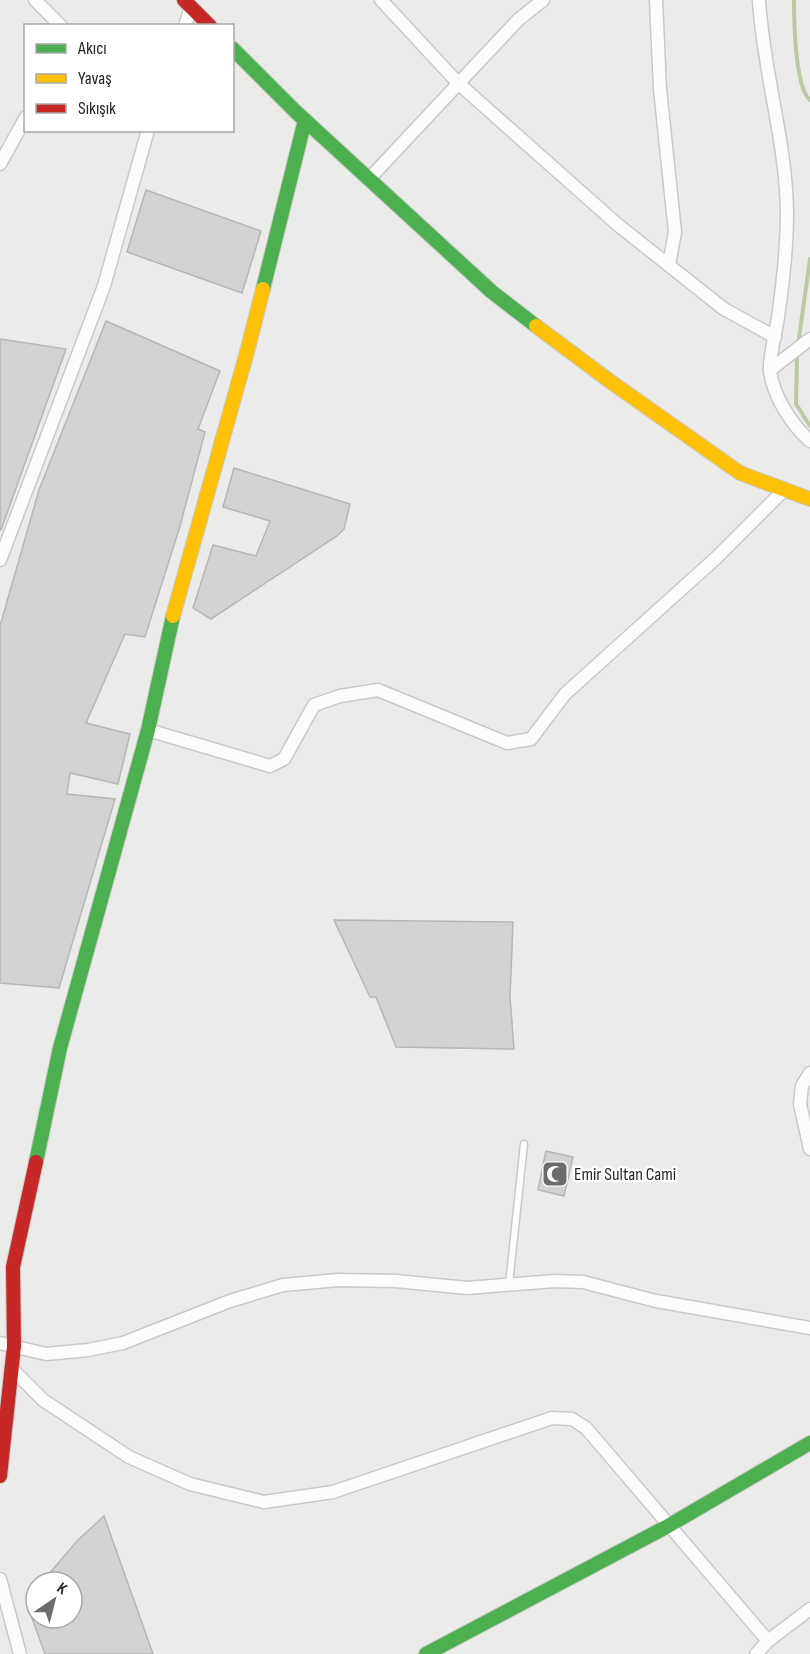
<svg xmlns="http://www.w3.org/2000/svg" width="810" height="1654" viewBox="0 0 810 1654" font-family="'Sofia Sans Condensed',sans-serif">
	<rect width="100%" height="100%" fill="#ebebea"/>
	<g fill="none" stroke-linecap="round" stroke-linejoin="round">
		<!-- stream -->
		<g stroke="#bacaa3" stroke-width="4">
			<path d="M794 0C794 20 795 88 810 100"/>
			<polyline points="798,345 810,259"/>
			<polyline points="797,355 796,404 810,426"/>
		</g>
	</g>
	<!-- building -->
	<g fill="#d1d2d1" stroke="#b5b6b5" stroke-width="1.5">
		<polygon points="146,190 261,231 242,293 127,252"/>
		<polygon points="106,321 220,371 198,429 205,432 180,526 145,637 125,634 86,723 130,734 118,784 70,773 67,794 115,799 59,988 0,983 0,626 39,490"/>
		<polygon points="0,339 66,349 1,530 0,530"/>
		<polygon points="234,468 350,504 344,529 337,536 211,619 193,608 213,545 256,556 270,521 223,507"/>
		<polygon points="334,920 513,922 510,997 514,1049 396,1047 376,997 370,997"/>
		<polygon points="546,1151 573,1157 564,1196 538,1190"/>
		<polygon points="104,1516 153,1654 45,1654 32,1618 72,1618 72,1582 42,1582 77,1541"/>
	</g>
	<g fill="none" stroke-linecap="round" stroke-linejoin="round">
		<!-- lane casing -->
		<g stroke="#c9c9c8" stroke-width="9">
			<polyline id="lane" points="509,1284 524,1144"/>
		</g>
		<!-- street casing -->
		<g stroke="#c9c9c8" stroke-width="15">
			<g id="street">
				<polyline points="35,0 61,26"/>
				<polyline points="381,0 458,83 618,225 724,309 775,337"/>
				<polyline points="656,0 660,89 675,232 669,265"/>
				<path d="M759 0C763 71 786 140 787 212 787 247 783 283 778 317 776 332 769 356 770 371 773 396 792 425 810 441"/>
				<polyline points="185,26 191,7"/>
				<polyline points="0,164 26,117"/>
				<polyline points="369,179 518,20 543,0"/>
				<polyline points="770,370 810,339"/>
				<polyline points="0,560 104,286 148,130"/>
				<polyline points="148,730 270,766 284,759 314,705 340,696 378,690 507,743 531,739 565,694 716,558 785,489"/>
				<polyline points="810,1073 802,1086 800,1104 810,1149"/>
				<polyline points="0,1343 46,1354 88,1350 123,1343 230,1301 283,1285 338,1280 396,1281 467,1288 555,1281 583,1282 656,1301 810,1328"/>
				<polyline points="11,1368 43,1400 129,1457 190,1484 264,1502 333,1492 552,1418 572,1419 586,1428 768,1641"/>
				<polyline points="0,1579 20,1654"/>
				<polyline points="756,1654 768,1641 810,1609"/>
			</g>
		</g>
		<!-- fast casing -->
		<g stroke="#c9c9c8" stroke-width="16">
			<g id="fast">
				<polyline points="232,48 296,112 492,292 536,326"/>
				<polyline points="263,289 305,120"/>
				<polyline points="36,1162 60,1048 148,730 173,616"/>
				<polyline points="426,1654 668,1526 810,1443"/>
			</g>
		</g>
		<!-- slow casing -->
		<g stroke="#c9c9c8" stroke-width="16">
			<g id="slow">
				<polyline points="536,326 611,382 740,473 810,499"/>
				<polyline points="173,616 247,352 263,289"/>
			</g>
		</g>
		<!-- jam casing -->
		<g stroke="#c9c9c8" stroke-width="16">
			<g id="jam">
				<polyline points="184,0 210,26"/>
				<polyline points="0,1476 14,1346 13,1267 36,1162"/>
			</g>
		</g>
		<!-- lane -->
		<use href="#lane" stroke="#fcfcfc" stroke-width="6"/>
		<!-- street -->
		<use href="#street" stroke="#fcfcfc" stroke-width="12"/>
		<!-- fast -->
		<use href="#fast" stroke="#4caf50" stroke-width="14"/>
		<!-- slow -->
		<use href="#slow" stroke="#ffc107" stroke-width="14"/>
		<!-- jam -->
		<use href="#jam" stroke="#c62828" stroke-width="14"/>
	</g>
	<!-- icons -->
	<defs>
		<g id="mosque-square" transform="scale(1.35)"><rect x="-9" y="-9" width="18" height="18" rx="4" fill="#6c6c6b" stroke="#fff"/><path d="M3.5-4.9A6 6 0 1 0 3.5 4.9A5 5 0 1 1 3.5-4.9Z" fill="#fff"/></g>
	</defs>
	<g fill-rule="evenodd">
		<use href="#mosque-square" x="555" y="1174"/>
	</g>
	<g text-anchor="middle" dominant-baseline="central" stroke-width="4.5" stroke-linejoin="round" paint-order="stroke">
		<!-- poi labels -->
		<g font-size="18" fill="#282827" stroke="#fff" text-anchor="start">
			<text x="574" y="1174">Emir Sultan Cami</text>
		</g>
	</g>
	<!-- legend -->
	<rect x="24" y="24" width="210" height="108" fill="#ffffff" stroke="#a9a9a9" stroke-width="1.5"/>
	<rect x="36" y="44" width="30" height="9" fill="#4caf50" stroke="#a9a9a9" stroke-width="1.5"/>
	<text x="78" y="54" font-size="18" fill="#282827">Akıcı</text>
	<rect x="36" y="74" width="30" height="9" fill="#ffc107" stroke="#a9a9a9" stroke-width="1.5"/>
	<text x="78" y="84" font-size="18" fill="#282827">Yavaş</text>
	<rect x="36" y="104" width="30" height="9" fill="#c62828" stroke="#a9a9a9" stroke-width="1.5"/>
	<text x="78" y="114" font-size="18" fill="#282827">Sıkışık</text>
	<!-- north arrow -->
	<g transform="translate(54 1600) rotate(35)"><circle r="28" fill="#ffffff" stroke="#a9a9a9" stroke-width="1.5"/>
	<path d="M0-4.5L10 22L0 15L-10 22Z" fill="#6c6c6b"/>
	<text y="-9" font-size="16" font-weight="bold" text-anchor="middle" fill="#282827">K</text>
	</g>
</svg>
